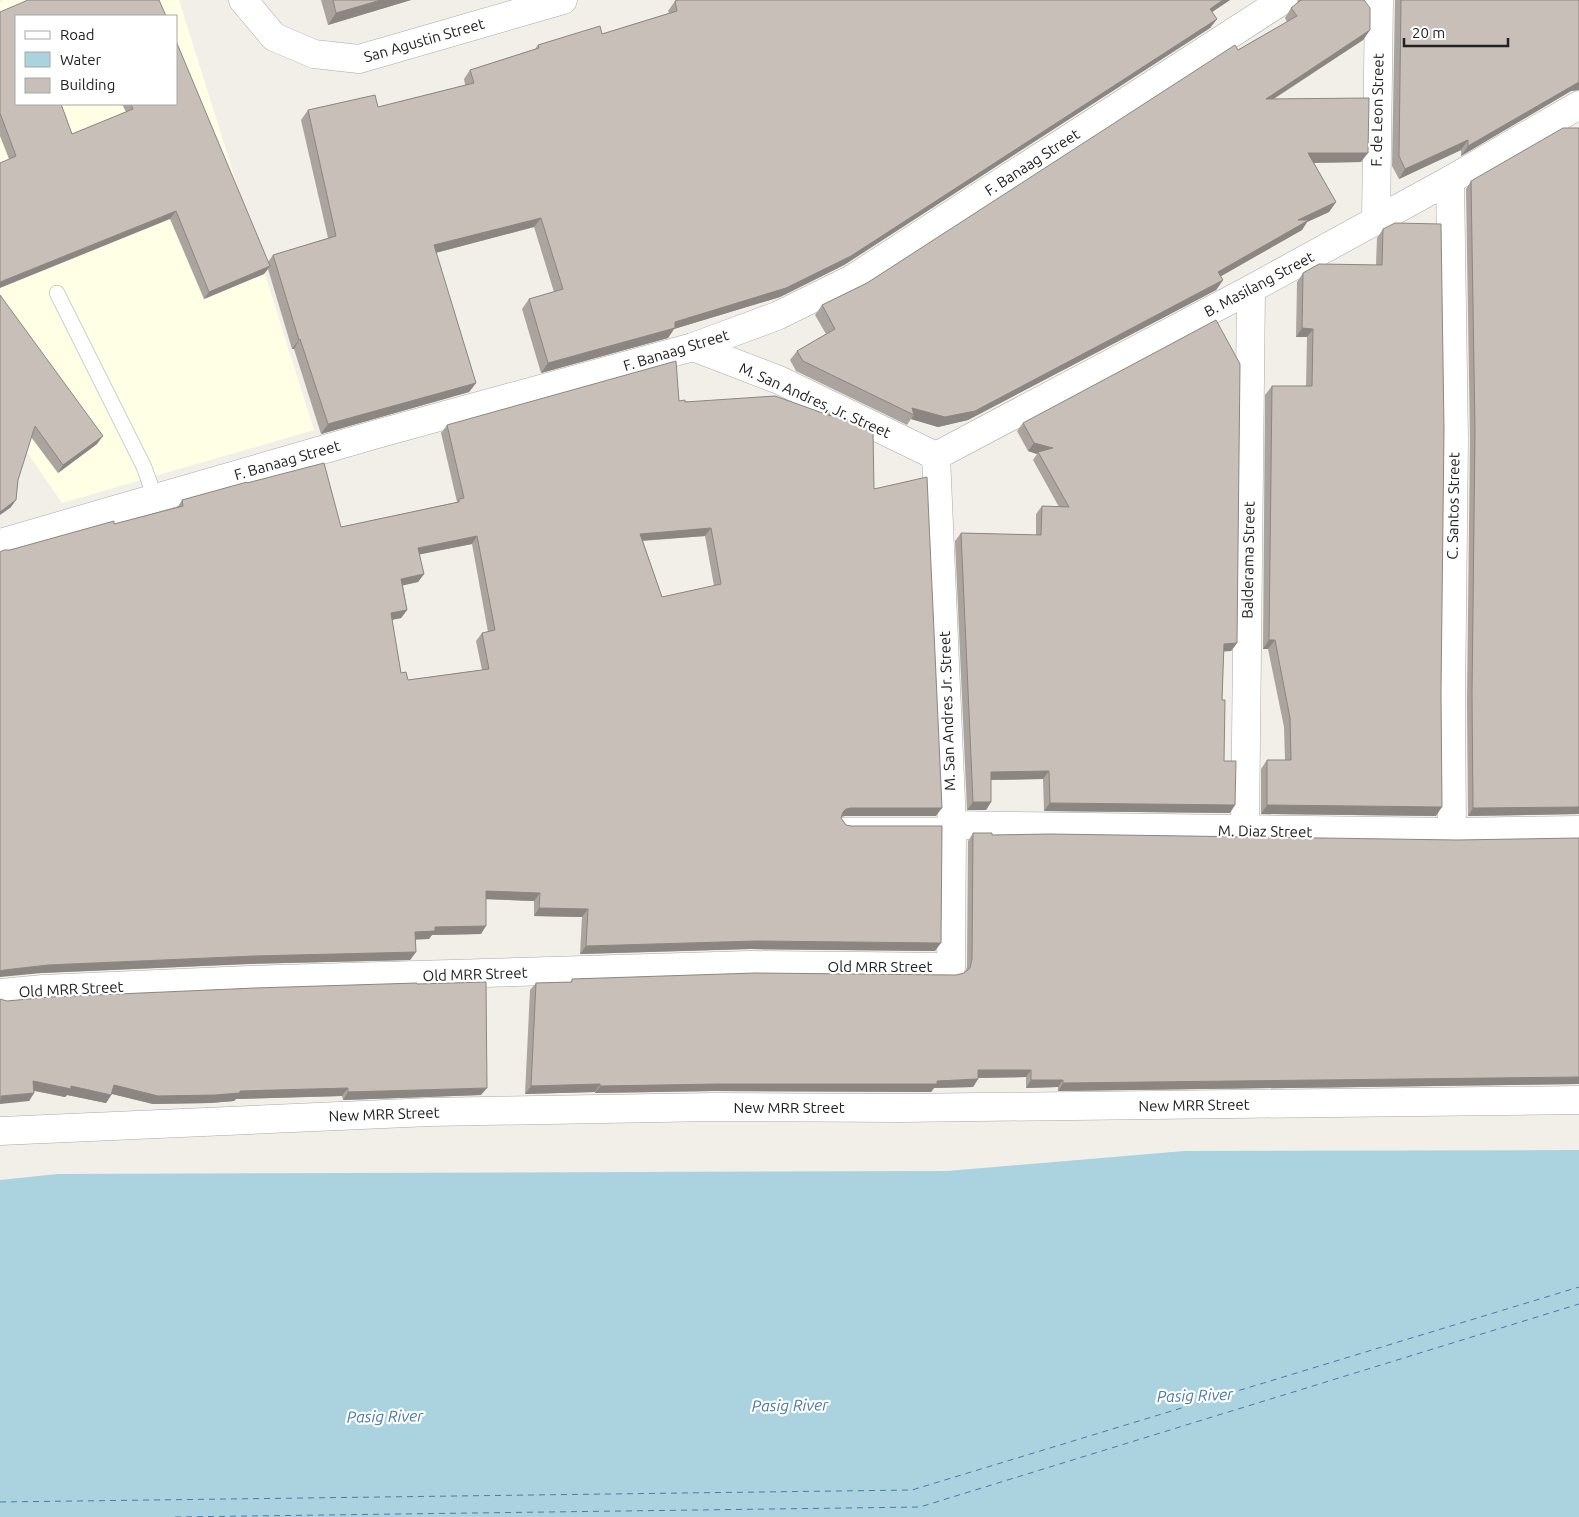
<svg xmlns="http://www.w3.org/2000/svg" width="1579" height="1517" viewBox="0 0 1579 1517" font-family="Ubuntu,sans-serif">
	<rect width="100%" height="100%" fill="#f2efe9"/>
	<!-- education -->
	<path fill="#ffffe5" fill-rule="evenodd" d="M4 0H179L314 430 62 503 0 413V2ZM16 16H176V104H16Z"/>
	<!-- water -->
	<polygon fill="#aad3df" points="1579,1150 1579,1517 0,1517 0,1180 58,1174 947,1171 1184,1151"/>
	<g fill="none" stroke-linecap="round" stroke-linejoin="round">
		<!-- ferry -->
		<g stroke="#4a7aab" stroke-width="1" stroke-dasharray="6 5" stroke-linecap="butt">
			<polyline points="0,1502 912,1490 1579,1287"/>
			<polyline points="175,1517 920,1507 1579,1304"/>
		</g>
		<!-- service casing -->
		<g stroke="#a9a9a9" stroke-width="16">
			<g id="service">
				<polyline points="57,293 144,467 155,498"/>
				<polyline points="845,825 952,825"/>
			</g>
		</g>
		<!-- minor casing -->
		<g stroke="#a9a9a9" stroke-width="29">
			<g id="minor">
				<polyline points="243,0 274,37 314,54 359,59 563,0"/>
				<polyline points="1450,180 1454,439 1451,702 1452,832"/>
				<polyline points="1376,220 1379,0"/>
				<polyline points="693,347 779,380 936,456"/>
				<polyline points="936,456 1251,289 1450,180 1579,105"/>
				<polyline points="0,543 377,434 693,347 777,316 852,279 1283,0"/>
				<polyline points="952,825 1452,832 1579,830"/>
				<polyline points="1245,830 1251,289"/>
				<polyline points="0,993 43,989 249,980 750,965 951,967 952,825 936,456"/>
				<polyline points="0,1131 430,1112 714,1107 900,1108 1579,1100"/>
			</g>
		</g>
		<!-- service -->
		<use href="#service" stroke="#fff" stroke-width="15"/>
		<!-- minor -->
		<use href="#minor" stroke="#fff" stroke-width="28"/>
	</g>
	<!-- wall -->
	<g fill="#aba49e" fill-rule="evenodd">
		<polygon points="321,0 411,0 328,25"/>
		<polygon points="1230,0 1212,12 1217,19 1210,28 844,265 780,297 674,329 668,338 541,373 522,309 529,299 554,292 534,227 436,253 476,383 469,392 321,434 294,349 292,349 268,269 264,274 204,299 170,219 9,159 0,136 0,12 16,16 72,134 126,112 122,104 176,104 268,262 273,255 328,238 301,120 308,110 378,107 465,85 464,79 470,70 535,49 538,45 602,34 669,13 668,11 675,1"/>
		<polygon points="1298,0 1364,0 1370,30 1363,40 1274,99 1361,162 1314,163 1336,202 1329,212 1307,222 1302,230 1220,276 1223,280 1216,290 968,420 938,427 911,419 907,425 796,371 790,360 797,351 826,334 815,315 822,305 867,283 1238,50 1287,22 1285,18 1291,8 1298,3"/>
		<polygon points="1395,0 1579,0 1579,90 1571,91 1461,156 1461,150 1399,179 1392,166"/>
		<polygon points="1471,181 1579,814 1468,816 1467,702 1470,439 1466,189"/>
		<polygon points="1383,229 1436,816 1261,814 1261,769 1267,760 1285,760 1284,727 1268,649 1263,649 1265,395 1272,386 1306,386 1307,337 1296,337 1297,282 1303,273 1376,265 1377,238"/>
		<polygon points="0,295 97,444 58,473 31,437 18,480 16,500 10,508"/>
		<path d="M679 401 824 414 827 410 874 489 936 816H842L841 818 846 825 935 951 750 949 580 954 582 917 534 916V901L486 899 481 934 432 935 429 939H415L416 952 410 960 248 964 42 973 10 550 177 508 182 500 247 483 341 527 457 502 441 433 447 425ZM705 536 714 586 662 597 643 541ZM472 544 488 632 482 633 476 641 482 670 408 680 401 673 392 620 401 618 407 610 403 585 418 582 424 574 419 554Z"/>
		<polygon points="1023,423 1237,643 1231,651 1223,651 1222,700 1224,761 1230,813 1044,811 1043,779 991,780 991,802 986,810 967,810 955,541 961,533 1036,535 1036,514 1042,506 1059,507 1033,460 1037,454 1028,451 1017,431"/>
		<polygon points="973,833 992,835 1579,1084 1058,1091 1058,1087 1026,1088 1026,1077 978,1078 978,1079 973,1087 934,1088 931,1092 714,1091 595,1093 595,1092 525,1094 530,990 536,983 571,982 572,979 956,975 964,973 965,972 967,967 968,841"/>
		<polygon points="417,984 481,1095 343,1100 342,1096 236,1099 234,1101 210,1103 153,1104 112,1094 106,1103 67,1095 65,1097 34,1091 34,1093 29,1101 7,1001"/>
	</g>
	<!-- shaded-wall -->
	<g fill="#8b8681">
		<polygon points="381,0 411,0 328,25 336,13"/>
		<polygon points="1223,0 1230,0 1203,18 1210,9"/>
		<polygon points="1217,19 1210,28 844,265 780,297 674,329 668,338 541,373 548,363 675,322"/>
		<polygon points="1370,30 1363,40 1259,108 1266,99"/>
		<polygon points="1579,82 1579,90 1571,91 1461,156 1468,146"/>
		<polygon points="1468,140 1461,150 1399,179 1405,169"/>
		<polygon points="1308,153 1368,153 1361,162 1301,163"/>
		<polygon points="1336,202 1329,212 1307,222 1302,230 1211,282 1218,272 1298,220"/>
		<polygon points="176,211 170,219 0,288 0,282"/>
		<polygon points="541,218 534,227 427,255 434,245"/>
		<polygon points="270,266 264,274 204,299 209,292"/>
		<polygon points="1223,280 1216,290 968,420 938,427 911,419 914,415 912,408"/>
		<polygon points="1302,328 1313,329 1307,337 1296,337"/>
		<polygon points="300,339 294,349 292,349 299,340"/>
		<polygon points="476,383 469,392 321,434 328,424"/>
		<polygon points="103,436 97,444 58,473 63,465"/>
		<polygon points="1034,443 1053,448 1038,452 1037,454 1028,451"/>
		<polygon points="16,500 10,508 0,515 0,512"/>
		<polygon points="711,528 705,536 635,541 640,534"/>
		<polygon points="477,536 472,544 412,556 418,548"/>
		<polygon points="424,574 418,582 396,587 401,579"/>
		<polygon points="407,610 401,618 385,621 391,613"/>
		<polygon points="1269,640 1275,640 1268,649 1263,649"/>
		<polygon points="1237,643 1231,651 1218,652 1224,644"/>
		<polygon points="1049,771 1043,779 985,780 991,772"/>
		<polygon points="973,802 991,802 986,810 967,810"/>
		<polygon points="1050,803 1235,805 1230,813 1044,811"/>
		<polygon points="1267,805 1442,807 1436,816 1261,814"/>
		<polygon points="1579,807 1579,814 1468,816 1473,808"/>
		<polygon points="851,808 942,808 936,816 845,816 841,817 843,812 846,809"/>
		<polygon points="486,891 540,893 534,901 480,899"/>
		<polygon points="539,908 588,909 582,917 534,916"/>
		<polygon points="486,926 481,934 432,935 429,939 410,940 415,932 435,927"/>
		<polygon points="756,941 941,943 935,951 750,949 580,954 586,946"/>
		<polygon points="416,952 410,960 248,964 42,973 0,977 0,971 4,970 48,965 254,956"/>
		<polygon points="978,1070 1031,1070 1026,1077 973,1078"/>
		<polygon points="1579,1077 1579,1084 1058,1091 1063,1083"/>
		<polygon points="978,1079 973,1087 934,1088 931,1092 714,1091 595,1093 600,1086"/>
		<polygon points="1031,1080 1063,1080 1058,1087 1026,1088"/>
		<polygon points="33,1081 71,1086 111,1095 106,1103 67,1095 65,1097 27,1089"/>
		<polygon points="600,1084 595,1092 525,1094 531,1086"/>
		<polygon points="114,1085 240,1091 348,1088 342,1096 236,1099 234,1101 210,1103 153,1104 108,1093"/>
		<polygon points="487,1088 481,1095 343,1100 348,1092"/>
		<polygon points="34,1093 29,1101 0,1104 0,1097 1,1096"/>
	</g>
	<!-- building -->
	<g fill="#c7bfb8" stroke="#8b8681" fill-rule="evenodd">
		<polygon points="28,0 159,0 166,16 16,16 16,104 61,104 72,134 133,109 131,104 176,104 176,41 270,266 209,292 176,211 0,282 0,163 16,156 0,113 0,12"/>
		<polygon points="333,0 381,0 336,13"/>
		<polygon points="679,0 1223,0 1210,9 1217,19 851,256 786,288 675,322 675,328 548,363 529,299 563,289 541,218 434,245 476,383 328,424 300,339 299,340 273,255 336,236 308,110 375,95 378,107 474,83 470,70 539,48 538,45 600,26 602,34 677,11 675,1"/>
		<polygon points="1301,0 1364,0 1370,8 1370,30 1266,99 1369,98 1368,153 1308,153 1336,202 1298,220 1309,220 1218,272 1223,280 975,411 945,417 912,408 914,415 803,361 797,351 835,329 822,305 867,283 1235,45 1238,50 1297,16 1291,8"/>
		<polygon points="1401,0 1579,0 1579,82 1468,146 1468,140 1405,169 1399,156"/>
		<polygon points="1563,128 1579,128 1579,807 1473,808 1472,694 1475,431 1471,181"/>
		<polygon points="1395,223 1441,224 1444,430 1441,693 1442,807 1267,805 1267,760 1291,760 1290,718 1275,640 1269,640 1272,386 1312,386 1313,329 1302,328 1303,273 1319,264 1382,265 1383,229"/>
		<polygon points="0,295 103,436 63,465 35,426 18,480 16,500 0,512"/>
		<polygon points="1216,320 1240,364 1237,643 1224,644 1222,700 1225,700 1224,761 1236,761 1235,805 1050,803 1049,771 991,772 991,802 973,802 961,533 1041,535 1042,506 1069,507 1038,452 1053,448 1034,443 1023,423"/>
		<path d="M676 361 679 401 685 400V402L775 396 831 416 827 410 873 432 874 489 927 477 942 808H851L846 809 843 812 841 818 846 825 851 826H942L941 943 756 941 586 946 588 909 539 908 540 893 486 891V926L435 927V931L415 932 416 952 254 956 48 965 4 970 0 971V552L4 550H10L114 521V524L183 506 182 500 247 482V483L324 463 341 527 459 502V499L464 498 447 425ZM711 528 721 584 662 597 640 534ZM477 536 495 630 482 633 489 669 408 680 406 672 401 673 391 613 407 610 401 579 424 574 418 548Z"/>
		<polygon points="973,833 992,833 992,835 1050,834 1457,840 1579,838 1579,1077 1063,1083 1063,1080 1031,1080 1031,1070 978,1070 978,1079 937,1081 937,1084 719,1084 600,1086 600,1084 531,1086 536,983 572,982 572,979 755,973 956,975 964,973 970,968 972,959"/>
		<polygon points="486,982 487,1088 348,1092 348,1088 240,1091 240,1093 215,1095 158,1096 114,1085 111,1095 71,1086 71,1089 33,1081 34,1093 1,1096 1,1100 0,1100 0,999 7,1001 50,997 255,988 417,983 417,984"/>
	</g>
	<g text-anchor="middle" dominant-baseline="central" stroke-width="4.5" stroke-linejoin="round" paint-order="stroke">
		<!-- street labels -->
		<g font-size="15" fill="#222" stroke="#fff">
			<text transform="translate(424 40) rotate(-16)">San Agustin Street</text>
			<text transform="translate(1377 110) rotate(-89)">F. de Leon Street</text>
			<text transform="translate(1032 162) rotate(-33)">F. Banaag Street</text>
			<text transform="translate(1259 284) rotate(-28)">B. Masilang Street</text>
			<text transform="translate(676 350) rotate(-17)">F. Banaag Street</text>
			<text transform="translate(815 400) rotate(24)">M. San Andres, Jr. Street</text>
			<text transform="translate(287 460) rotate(-16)">F. Banaag Street</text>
			<text transform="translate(1453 506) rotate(-89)">C. Santos Street</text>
			<text transform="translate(1248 560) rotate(-89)">Balderama Street</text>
			<text transform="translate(947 711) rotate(-92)">M. San Andres Jr. Street</text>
			<text transform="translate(1265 831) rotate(1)">M. Diaz Street</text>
			<text x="880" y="966">Old MRR Street</text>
			<text transform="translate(475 974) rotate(-2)">Old MRR Street</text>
			<text transform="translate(71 989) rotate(-3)">Old MRR Street</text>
			<text transform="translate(1194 1105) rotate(-1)">New MRR Street</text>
			<text x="789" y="1107">New MRR Street</text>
			<text transform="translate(384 1114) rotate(-2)">New MRR Street</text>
		</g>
		<!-- water labels -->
		<g font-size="16" font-style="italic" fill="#4a7aab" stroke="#fff">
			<text transform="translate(1195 1395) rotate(-2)">Pasig River</text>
			<text transform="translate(790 1405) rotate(-1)">Pasig River</text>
			<text transform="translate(385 1416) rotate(-1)">Pasig River</text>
		</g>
	</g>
	<!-- legend -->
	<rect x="15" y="15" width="162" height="90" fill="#ffffff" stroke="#a7a7a7"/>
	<rect x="25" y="31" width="25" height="8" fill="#ffffff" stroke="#a7a7a7"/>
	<text x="60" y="40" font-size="15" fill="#222222">Road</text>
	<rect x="25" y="52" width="25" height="15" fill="#aad3df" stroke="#a7a7a7"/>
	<text x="60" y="65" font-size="15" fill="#222222">Water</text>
	<rect x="25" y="78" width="25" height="15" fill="#c7bfb8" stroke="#a7a7a7"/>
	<text x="60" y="90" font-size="15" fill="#222222">Building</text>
	<!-- scale -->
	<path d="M1404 38v8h104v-8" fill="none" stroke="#222222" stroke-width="2.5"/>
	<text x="1412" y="38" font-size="15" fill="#222222" stroke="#ffffff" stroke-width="4" paint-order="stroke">20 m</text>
</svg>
